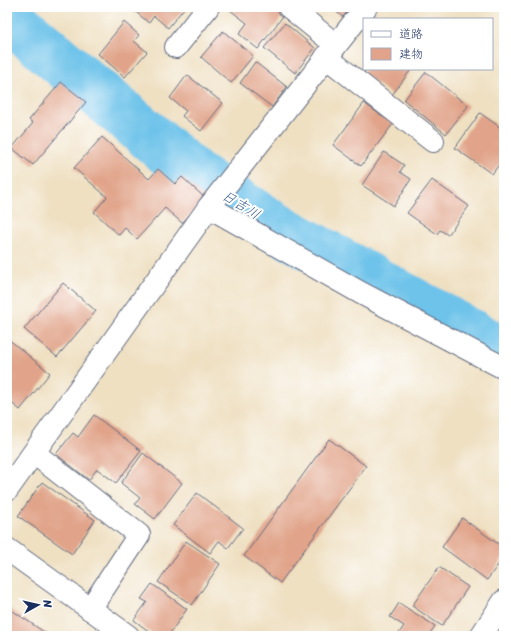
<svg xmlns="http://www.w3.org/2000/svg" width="511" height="643" viewBox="0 0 511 643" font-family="Sriracha,'Klee One',sans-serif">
	<rect width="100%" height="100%" fill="#fff"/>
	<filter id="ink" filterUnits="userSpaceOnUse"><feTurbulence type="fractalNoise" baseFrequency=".025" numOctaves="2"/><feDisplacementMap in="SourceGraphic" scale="8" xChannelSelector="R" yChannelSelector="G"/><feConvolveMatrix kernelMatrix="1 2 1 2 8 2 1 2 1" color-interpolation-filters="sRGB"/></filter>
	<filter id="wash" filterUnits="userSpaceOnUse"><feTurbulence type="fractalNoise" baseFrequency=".012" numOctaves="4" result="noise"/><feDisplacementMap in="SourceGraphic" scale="16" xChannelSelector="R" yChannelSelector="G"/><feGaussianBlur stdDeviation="0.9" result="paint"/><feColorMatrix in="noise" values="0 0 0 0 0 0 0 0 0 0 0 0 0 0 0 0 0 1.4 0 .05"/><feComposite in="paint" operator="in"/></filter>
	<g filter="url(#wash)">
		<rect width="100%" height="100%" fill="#efe0c2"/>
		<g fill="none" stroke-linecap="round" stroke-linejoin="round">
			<!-- river -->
			<polyline stroke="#6ec3ea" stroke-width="50" points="7,16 200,179 274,226 504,352"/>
		</g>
		<g id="blocks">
			<!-- building -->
			<g fill="#e1a48a">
				<polygon points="130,7 185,7 168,28 154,16 149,23"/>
				<polygon points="226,7 279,7 286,12 258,49 239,34 247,23"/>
				<polygon points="330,7 351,7 343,17"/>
				<polygon points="124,22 139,35 134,41 147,52 125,77 98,54"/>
				<polygon points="285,23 315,48 295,73 264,48"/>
				<polygon points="223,31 253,56 231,83 201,57"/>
				<polygon points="255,62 287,87 272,107 240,83"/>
				<polygon points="367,69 408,69 410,71 392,95 363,73"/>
				<polygon points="426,72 468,106 446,134 404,100"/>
				<polygon points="187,75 223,103 201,131 182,116 186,111 170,98"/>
				<polygon points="61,82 86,102 33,165 12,148 33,123 29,120"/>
				<polygon points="364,103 393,124 361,166 333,145"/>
				<polygon points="480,113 504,130 504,158 492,174 455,148"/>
				<polygon points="102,137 149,179 158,169 175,184 182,177 205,198 182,223 165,208 137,239 125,228 119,235 94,212 107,197 74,168"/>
				<polygon points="384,152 404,165 400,172 411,179 394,206 362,185"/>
				<polygon points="432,180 469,206 448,235 440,230 437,234 407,213"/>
				<polygon points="63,283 96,311 57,357 24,329"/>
				<polygon points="7,338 50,373 20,410 7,399"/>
				<polygon points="94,415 141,451 116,483 97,469 89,480 56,454 73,433 78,437"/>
				<polygon points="329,439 366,466 280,583 244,556"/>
				<polygon points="143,453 182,483 155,519 135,504 140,498 121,483"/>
				<polygon points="42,482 95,520 72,554 18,516"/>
				<polygon points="197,493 243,528 228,548 219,541 210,553 173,525"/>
				<polygon points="462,518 504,548 504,557 487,580 442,547"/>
				<polygon points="186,541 220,564 192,605 158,582"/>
				<polygon points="439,567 468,587 442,626 412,606"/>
				<polygon points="152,584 187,609 168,636 155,636 134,620 147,602 141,599"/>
				<polygon points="399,603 435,626 428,636 397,636 404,626 390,617"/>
				<polygon points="7,607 50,636 7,636"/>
			</g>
		</g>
	</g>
	<g filter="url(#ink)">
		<use href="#blocks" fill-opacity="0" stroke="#656d81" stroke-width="1"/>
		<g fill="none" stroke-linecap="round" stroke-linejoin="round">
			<!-- street casing -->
			<g stroke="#656d81" stroke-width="24">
				<g id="street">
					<polyline points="289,7 336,45"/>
					<polyline points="176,47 208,7"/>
					<polyline points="326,57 433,141"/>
					<polyline points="209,207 361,293 504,368"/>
					<polyline points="34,453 139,535 90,609"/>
					<polyline points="7,490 209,207 366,7"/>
					<polyline points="7,549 128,636"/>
					<polyline points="481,636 504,601"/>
				</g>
			</g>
			<!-- street -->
			<use href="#street" stroke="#fff" stroke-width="22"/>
		</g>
	</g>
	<g text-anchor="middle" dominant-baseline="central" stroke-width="4" stroke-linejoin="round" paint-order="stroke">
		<!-- water labels -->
		<g font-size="14" font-style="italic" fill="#345b88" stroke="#fff">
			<text transform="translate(241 205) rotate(32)">日吉川</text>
		</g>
	</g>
	<!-- margin -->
	<rect width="511" height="643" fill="none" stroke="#fff" stroke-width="24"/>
	<!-- legend -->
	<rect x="363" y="18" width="130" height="52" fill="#ffffff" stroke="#a4acbf"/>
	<rect x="371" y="31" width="20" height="6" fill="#ffffff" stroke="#a4acbf"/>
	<text x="399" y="38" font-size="12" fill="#1b2f5e">道路</text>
	<rect x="371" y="48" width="20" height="12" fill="#e1a48a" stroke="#a4acbf"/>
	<text x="399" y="58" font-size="12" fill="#1b2f5e">建物</text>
	<!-- north arrow -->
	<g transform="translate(38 605) rotate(82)" stroke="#ffffff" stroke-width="3" paint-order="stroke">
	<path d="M0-3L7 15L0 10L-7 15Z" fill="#1b2f5e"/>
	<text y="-6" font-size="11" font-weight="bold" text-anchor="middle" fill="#1b2f5e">N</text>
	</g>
</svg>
